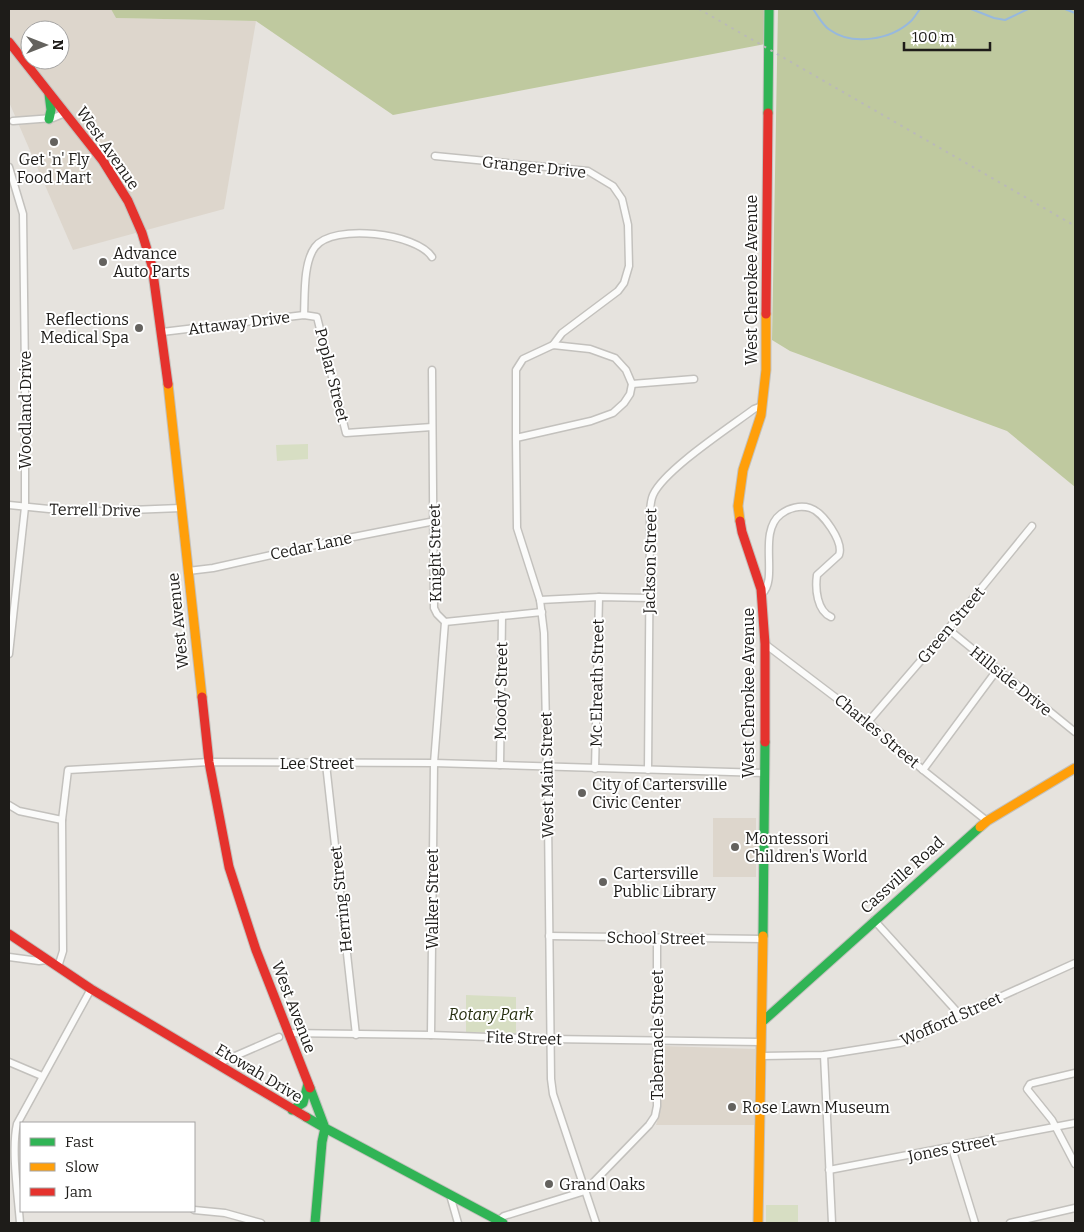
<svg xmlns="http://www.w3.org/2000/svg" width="1084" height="1232" viewBox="0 0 1084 1232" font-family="Bitter,serif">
	<rect width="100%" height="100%" fill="#e6e3de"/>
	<!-- built -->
	<g fill="#ddd6cc" fill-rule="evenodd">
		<path d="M9 9H113L116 18 256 21 224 209 73 250 9 102ZM30 30H60V60H30Z"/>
		<rect x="713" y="818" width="43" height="59"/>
		<polygon points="662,1046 755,1049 754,1125 656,1125 661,1109"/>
	</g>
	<!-- green -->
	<g fill="#d7dec3">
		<polygon points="308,444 308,459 277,461 276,445"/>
		<polygon points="466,995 516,997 516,1033 466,1032"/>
		<rect x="766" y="1205" width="32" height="18"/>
	</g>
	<!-- forest -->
	<g fill="#bfc99f">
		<polygon points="111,9 765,9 765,44 393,115 256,21 116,18"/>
		<polygon points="778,9 1075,9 1075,487 1007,431 790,351 772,340"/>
	</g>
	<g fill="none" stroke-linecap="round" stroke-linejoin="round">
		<!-- stream -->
		<g stroke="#97b8dd" stroke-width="2">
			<path d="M813 9C818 16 823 26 830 30 852 46 891 40 911 21 914 18 917 13 920 9"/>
			<polyline points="971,9 994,18 1005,20 1028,9"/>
			<polyline points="1065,9 1075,13"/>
		</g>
		<!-- street casing -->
		<g stroke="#c3c1bd" stroke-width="9">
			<g id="street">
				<polyline points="13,121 53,118 65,113"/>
				<polyline points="435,156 588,171 613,186 622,199 628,225 629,266 624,283 618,291 562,333 553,345"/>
				<polyline points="9,167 23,214 25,373 25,507 9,654"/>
				<path d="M304 315C305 296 303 263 315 247 333 223 417 233 432 257"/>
				<polyline points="162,332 304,315 317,317 346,433 432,427"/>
				<polyline points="632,384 694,379"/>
				<polyline points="516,438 591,421 613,413 624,403 630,394 632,384 626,370 615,358 590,349 553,345 523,359 516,370 516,438 517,528 540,600 544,633 548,819 551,1079 553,1094 596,1223"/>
				<polyline points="9,505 79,512 181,508"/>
				<polyline points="188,571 213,568 338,540 435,521"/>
				<path d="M762 594C779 579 757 532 781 514 789 508 800 505 810 508 823 512 844 542 839 555L817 575C815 589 817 611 831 617"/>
				<polyline points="540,600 599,597 650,598"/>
				<polyline points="445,622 542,612"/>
				<polyline points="948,629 1075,732"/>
				<polyline points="765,644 868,722 923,770 987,821"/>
				<polyline points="868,722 948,629 1032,526"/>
				<polyline points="326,764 356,1035"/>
				<polyline points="500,765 502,616"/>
				<polyline points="595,769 599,597"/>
				<path d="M648 770 650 526C650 517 649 504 653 495 664 470 730 427 754 409L762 406"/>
				<polyline points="923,770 997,670"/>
				<polyline points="9,805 19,811 62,820"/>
				<polyline points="874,920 960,1015"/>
				<polyline points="549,936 763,939"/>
				<polyline points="9,957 39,961 47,960"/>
				<polyline points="58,967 63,951 62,820 68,770 209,762 434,763 764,773"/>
				<polyline points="288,1033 431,1035 550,1039 761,1042"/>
				<polyline points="431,1035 434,763 445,622 437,614 434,608 432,370"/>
				<polyline points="824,1055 832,1223"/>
				<polyline points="761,1056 824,1055 900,1043 917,1038 960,1015 1075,963"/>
				<polyline points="9,1062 42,1076"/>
				<polyline points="217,1064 279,1037"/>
				<polyline points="1075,1073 1033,1083 1030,1084 1027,1089 1052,1120 1075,1164"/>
				<polyline points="952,1148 975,1223"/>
				<polyline points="829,1170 1075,1123"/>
				<polyline points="450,1195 458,1223"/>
				<polyline points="194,1210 225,1213 261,1223"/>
				<polyline points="498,1221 504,1216 585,1191 649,1125 655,1116 657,1106 657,938"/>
				<path d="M20 1223C18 1196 11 1149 17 1124L91 989"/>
				<polyline points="1010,1223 1075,1208"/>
			</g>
		</g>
		<!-- fast casing -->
		<g stroke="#c3c1bd" stroke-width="11">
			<g id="fast">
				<polyline points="49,94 51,110 49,119"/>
				<polyline points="768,113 769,9"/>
				<polyline points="763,936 765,742"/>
				<polyline points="762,1022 980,827"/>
				<polyline points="310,1088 325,1128 503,1223"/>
				<polyline points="292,1110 303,1103 308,1084"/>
				<polyline points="306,1117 325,1128 322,1142 315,1223"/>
			</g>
		</g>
		<!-- slow casing -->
		<g stroke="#c3c1bd" stroke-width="11">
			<g id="slow">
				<polyline points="168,384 202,697"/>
				<polyline points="740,521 738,506 743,470 761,415 766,370 766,314"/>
				<polyline points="980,827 987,821 1075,768"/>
				<polyline points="758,1223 763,936"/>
			</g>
		</g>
		<!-- jam casing -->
		<g stroke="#c3c1bd" stroke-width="11">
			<g id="jam">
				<polyline points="9,42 103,161 128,201 142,233 152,266 168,384"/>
				<polyline points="766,314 768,113"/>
				<polyline points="740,521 742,532 761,589 765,644 765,742"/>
				<polyline points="202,697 209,762 229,867 256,950 310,1088"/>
				<polyline points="9,934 91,989 306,1117"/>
			</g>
		</g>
		<!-- street -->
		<use href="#street" stroke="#fbfbfa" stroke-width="6"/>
		<!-- fast -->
		<use href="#fast" stroke="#30b455" stroke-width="9"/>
		<!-- slow -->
		<use href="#slow" stroke="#ff9f0a" stroke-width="9"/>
		<!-- jam -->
		<use href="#jam" stroke="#e5322d" stroke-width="9"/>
		<!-- rail -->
		<polyline stroke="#bab9b9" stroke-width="2" stroke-dasharray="2.5 5" stroke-linecap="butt" points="699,9 1075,226"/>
	</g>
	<!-- markers -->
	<g fill="#64625e" stroke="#fff" stroke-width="2">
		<circle cx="54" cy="142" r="5"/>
		<circle cx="103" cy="262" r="5"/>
		<circle cx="139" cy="328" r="5"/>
		<circle cx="582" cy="793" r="5"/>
		<circle cx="735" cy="847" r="5"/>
		<circle cx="603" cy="882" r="5"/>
		<circle cx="732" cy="1107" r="5"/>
		<circle cx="549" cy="1184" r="5"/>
	</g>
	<g text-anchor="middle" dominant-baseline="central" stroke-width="4" stroke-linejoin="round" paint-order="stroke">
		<!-- street labels -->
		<g font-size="16" fill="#1e1c19" stroke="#fff">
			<text transform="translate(108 148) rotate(55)">West Avenue</text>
			<text transform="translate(534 167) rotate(6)">Granger Drive</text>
			<text transform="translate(751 280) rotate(-90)">West Cherokee Avenue</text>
			<text transform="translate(239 323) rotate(-7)">Attaway Drive</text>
			<text transform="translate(332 375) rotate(76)">Poplar Street</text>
			<text transform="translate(25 410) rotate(-90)">Woodland Drive</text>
			<text transform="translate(95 510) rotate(1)">Terrell Drive</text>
			<text transform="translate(311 546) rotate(-12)">Cedar Lane</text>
			<text transform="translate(435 553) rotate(-91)">Knight Street</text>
			<text transform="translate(650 561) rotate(-89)">Jackson Street</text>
			<text transform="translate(178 621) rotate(-96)">West Avenue</text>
			<text transform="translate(951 625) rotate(-50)">Green Street</text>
			<text transform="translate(1011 681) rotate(39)">Hillside Drive</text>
			<text transform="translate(597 683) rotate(-89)">Mc Elreath Street</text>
			<text transform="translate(501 691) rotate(-89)">Moody Street</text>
			<text transform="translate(748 693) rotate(-90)">West Cherokee Avenue</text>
			<text transform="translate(877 731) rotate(40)">Charles Street</text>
			<text x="317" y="763">Lee Street</text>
			<text transform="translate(547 775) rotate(-91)">West Main Street</text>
			<text transform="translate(902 875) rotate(-42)">Cassville Road</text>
			<text transform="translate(341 899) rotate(-96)">Herring Street</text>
			<text transform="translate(432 899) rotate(-90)">Walker Street</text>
			<text transform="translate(656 938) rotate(1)">School Street</text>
			<text transform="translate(294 1007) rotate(69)">West Avenue</text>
			<text transform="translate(951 1019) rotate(-24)">Wofford Street</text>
			<text transform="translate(657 1035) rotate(-90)">Tabernacle Street</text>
			<text transform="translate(524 1038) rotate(2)">Fite Street</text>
			<text transform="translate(259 1073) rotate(31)">Etowah Drive</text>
			<text transform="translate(952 1148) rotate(-11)">Jones Street</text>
		</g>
		<!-- poi labels -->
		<g font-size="16" fill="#1e1c19" stroke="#fff" text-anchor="start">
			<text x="54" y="159" text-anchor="middle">Get 'n' Fly<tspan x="54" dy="18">Food Mart</tspan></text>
			<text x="113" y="253">Advance<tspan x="113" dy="18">Auto Parts</tspan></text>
			<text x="129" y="319" text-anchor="end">Reflections<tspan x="129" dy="18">Medical Spa</tspan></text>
			<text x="592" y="784">City of Cartersville<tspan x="592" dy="18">Civic Center</tspan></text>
			<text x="745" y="838">Montessori<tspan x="745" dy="18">Children's World</tspan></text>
			<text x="613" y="873">Cartersville<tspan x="613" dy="18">Public Library</tspan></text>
			<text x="742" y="1107">Rose Lawn Museum</text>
			<text x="559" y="1184">Grand Oaks</text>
		</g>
		<!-- park labels -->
		<g font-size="16" font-style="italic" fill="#283011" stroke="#fff">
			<text x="491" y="1014">Rotary Park</text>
		</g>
	</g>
	<!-- border -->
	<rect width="1084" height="1232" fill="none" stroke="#1e1c19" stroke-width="20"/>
	<!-- legend -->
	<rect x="20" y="1122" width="175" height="90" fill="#ffffff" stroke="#a5a4a3"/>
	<rect x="30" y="1138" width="25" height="8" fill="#30b455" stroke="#a5a4a3"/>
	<text x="65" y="1147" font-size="15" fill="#1e1c19">Fast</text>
	<rect x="30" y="1163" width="25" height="8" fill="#ff9f0a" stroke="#a5a4a3"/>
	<text x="65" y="1172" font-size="15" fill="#1e1c19">Slow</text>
	<rect x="30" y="1188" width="25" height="8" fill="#e5322d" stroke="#a5a4a3"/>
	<text x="65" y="1197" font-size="15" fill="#1e1c19">Jam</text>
	<!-- north arrow -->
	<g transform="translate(45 45) rotate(90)"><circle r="24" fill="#ffffff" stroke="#a5a4a3"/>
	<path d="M0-4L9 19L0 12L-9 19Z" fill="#64625e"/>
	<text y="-8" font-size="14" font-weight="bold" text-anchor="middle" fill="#1e1c19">N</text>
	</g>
	<!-- scale -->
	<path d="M904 42v8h86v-8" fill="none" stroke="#1e1c19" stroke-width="2.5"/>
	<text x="912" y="42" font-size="15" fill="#1e1c19" stroke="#ffffff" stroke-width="4" paint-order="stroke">100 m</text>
</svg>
